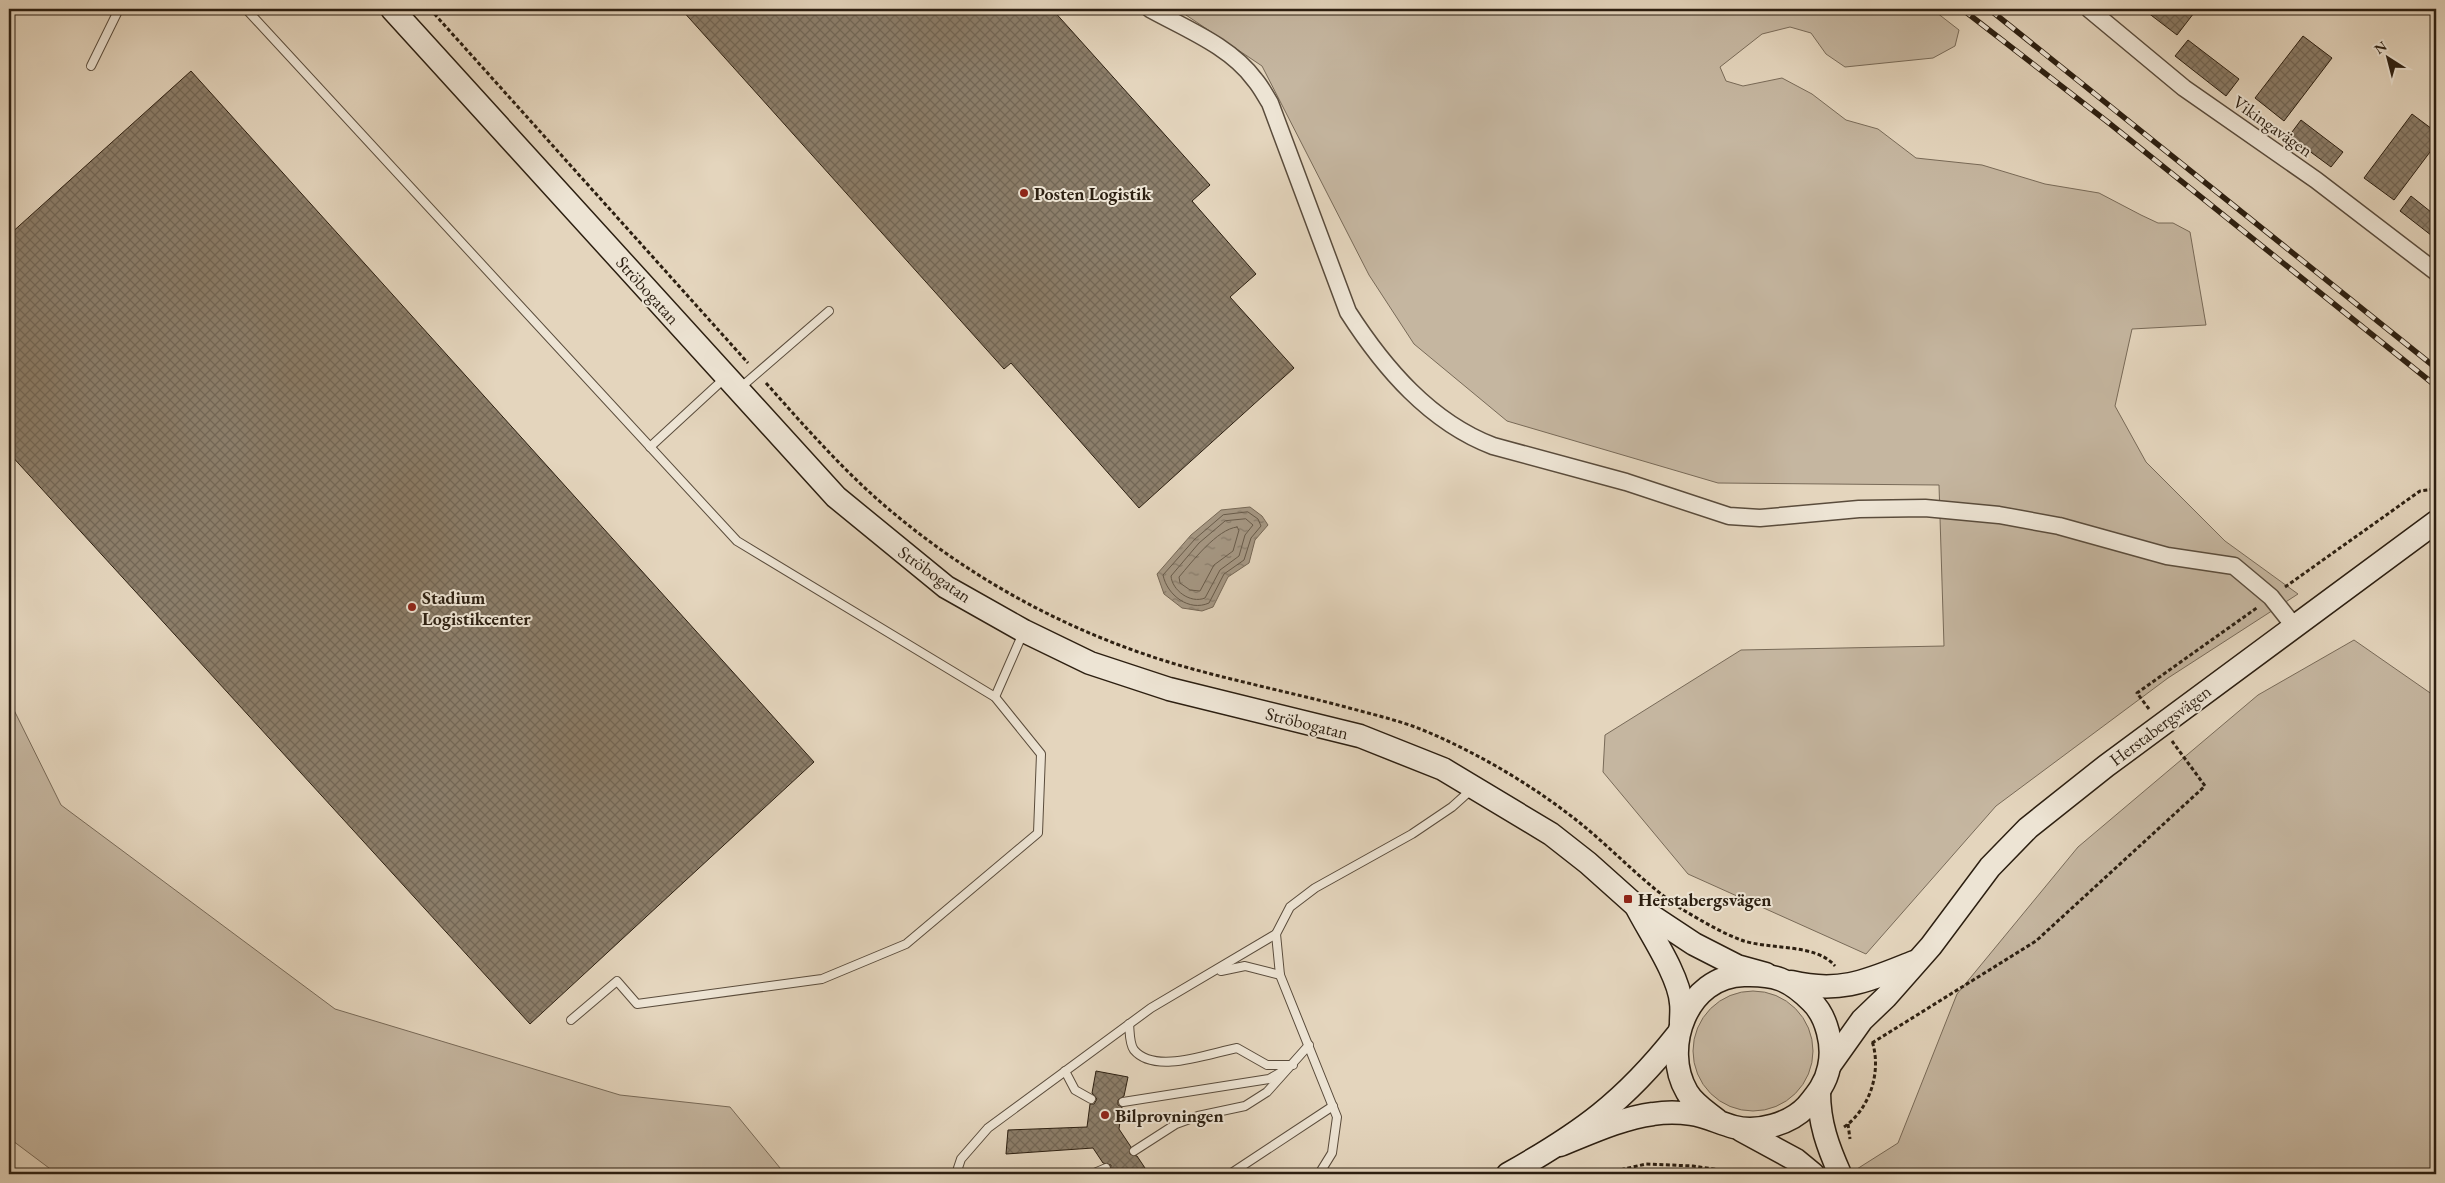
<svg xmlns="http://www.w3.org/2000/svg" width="2445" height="1183" viewBox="0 0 2445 1183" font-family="'EB Garamond',serif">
	<defs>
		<pattern id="water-ripples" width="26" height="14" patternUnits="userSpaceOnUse" patternTransform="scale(1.25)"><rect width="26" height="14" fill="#a59783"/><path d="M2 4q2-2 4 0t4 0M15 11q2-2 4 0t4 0" fill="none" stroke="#877b6a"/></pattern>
		<pattern id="building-cross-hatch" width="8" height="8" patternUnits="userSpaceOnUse" patternTransform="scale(1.25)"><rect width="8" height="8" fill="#8c7e6a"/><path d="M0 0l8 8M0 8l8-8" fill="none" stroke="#736756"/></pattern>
	</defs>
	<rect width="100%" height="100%" fill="#e4d5bd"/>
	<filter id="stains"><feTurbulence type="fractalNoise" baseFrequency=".004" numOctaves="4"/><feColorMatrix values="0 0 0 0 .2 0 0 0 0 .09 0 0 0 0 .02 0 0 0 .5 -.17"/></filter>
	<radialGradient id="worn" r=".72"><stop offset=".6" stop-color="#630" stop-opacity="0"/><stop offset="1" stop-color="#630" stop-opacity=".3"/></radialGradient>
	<!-- green -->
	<g fill="#c5b6a0" stroke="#786a58">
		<polygon points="1177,9 1932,9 1959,30 1955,46 1933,58 1845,67 1826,54 1811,33 1790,27 1762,34 1720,67 1726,81 1743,86 1782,78 1812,94 1846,120 1878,129 1916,158 1982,165 2045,184 2099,193 2141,215 2158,223 2173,223 2190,232 2206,325 2132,329 2115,406 2146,462 2225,541 2298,594 2168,678 1996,806 1866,954 1688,874 1603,772 1605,735 1741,650 1944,646 1939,485 1718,483 1507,421 1414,344 1369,275 1262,66"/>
		<polygon points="2354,640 2436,697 2436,1174 1849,1174 1898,1143 1957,994 2078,847 2258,695"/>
		<polygon points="9,700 61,805 335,1009 620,1095 730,1107 785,1174 57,1174 9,1138"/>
		<circle cx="1753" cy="1051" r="60"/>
	</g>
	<!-- water -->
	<polygon fill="url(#water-ripples)" stroke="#756755" points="1250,507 1262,516 1268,525 1255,540 1249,563 1228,577 1213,607 1202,611 1182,608 1164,594 1157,574 1191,535 1221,510"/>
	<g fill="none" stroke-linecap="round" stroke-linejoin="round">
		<!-- shore -->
		<g stroke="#685b4a" stroke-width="1">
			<path d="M1248 512 1258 519 1261 526 1251 538 1244 560 1224 574 1209 603C1189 612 1167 595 1163 575L1195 539 1223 515Z"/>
			<path d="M1246 519 1253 525 1245 535 1239 556 1220 570 1205 598C1190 604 1172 590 1171 576L1199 543 1225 521Z"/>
			<path d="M1237 527 1239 530 1233 551 1214 565 1200 591 1190 590 1180 583 1179 577C1192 562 1217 529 1237 527Z"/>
		</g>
	</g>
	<!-- building -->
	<g fill="url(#building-cross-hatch)" stroke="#2c1f11">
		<polygon points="681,9 1052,9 1210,185 1192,201 1256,274 1230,297 1294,368 1139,508 1011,363 1004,369"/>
		<polygon points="2143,9 2197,9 2177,35"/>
		<polygon points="2303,36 2332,58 2284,121 2255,98"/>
		<polygon points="2188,40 2239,79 2226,96 2175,56"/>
		<polygon points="191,71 814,762 530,1024 9,453 9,235"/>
		<polygon points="2412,114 2436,132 2436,144 2394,200 2364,178"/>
		<polygon points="2301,120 2343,152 2331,167 2289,136"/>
		<polygon points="2411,196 2436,216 2436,239 2400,211"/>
		<polygon points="1096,1071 1128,1077 1124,1096 1118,1100 1118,1105 1122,1107 1119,1129 1131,1147 1130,1154 1137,1156 1149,1174 1110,1174 1111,1165 1103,1163 1093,1148 1006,1154 1008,1130 1087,1127 1090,1104 1094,1104 1097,1099 1092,1093"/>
	</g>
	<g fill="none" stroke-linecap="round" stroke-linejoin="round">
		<!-- lane casing -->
		<g stroke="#5a4c3c" stroke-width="10">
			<g id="lane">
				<polyline points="246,9 737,541 995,697 1041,754 1038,833 906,944 822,979 637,1004 617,981 571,1020"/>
				<polyline points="91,66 119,9"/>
				<polyline points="740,388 829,311"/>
				<polyline points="650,447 726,377"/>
				<polyline points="995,697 1023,633"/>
				<polyline points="1221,971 1245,966 1280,975"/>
				<path d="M1129 1024C1130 1032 1129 1043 1134 1050 1155 1075 1210 1053 1237 1048L1267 1065H1293"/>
				<polyline points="1065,1071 1075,1090 1091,1099"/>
				<polyline points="1123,1102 1269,1079 1283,1071"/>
				<polyline points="1134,1151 1176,1124 1198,1116 1245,1106 1267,1092 1309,1045"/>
				<polyline points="956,1174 961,1159 988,1128 1151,1008 1276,934"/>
				<polyline points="1092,1174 1106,1168"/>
				<polyline points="1230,1174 1333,1106"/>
				<polyline points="1319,1174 1332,1153 1337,1117 1280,975 1276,934 1290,907 1315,888 1412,834 1452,807 1472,789"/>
			</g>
		</g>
		<!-- street casing -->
		<g stroke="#5a4c3c" stroke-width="19">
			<g id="street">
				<path d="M1150 9C1186 29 1230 46 1255 80 1261 87 1265 95 1270 103L1348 312C1384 368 1430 422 1493 446L1626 482 1729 516 1760 518 1859 509 1925 508 1999 515 2059 526 2167 556 2234 566 2271 597 2294 626"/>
				<polyline points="2089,9 2184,88 2316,180 2436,272"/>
			</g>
		</g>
		<!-- secondary casing -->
		<g stroke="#2c1f11" stroke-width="25">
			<g id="secondary">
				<polyline points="392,9 836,497 946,587 1024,631 1090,663 1169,689 1360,736 1443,769 1551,834 1588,863 1635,905 1694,944 1737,966 1766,974"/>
				<path d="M1636 906C1649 932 1679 975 1681 1003 1682 1009 1681 1016 1681 1023"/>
				<path d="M1791 982C1841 994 1869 980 1914 962"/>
				<polyline points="1830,1065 1862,1020 1886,997 1931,946 1990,867 2028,828 2106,766 2436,522"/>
				<path d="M1819 1092C1819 1123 1828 1147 1840 1174"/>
				<polyline points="1741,1130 1796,1160 1813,1174"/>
				<path d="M1560 1145C1590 1133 1622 1118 1653 1114 1666 1112 1678 1112 1691 1114 1706 1116 1719 1123 1734 1127 1758 1133 1790 1124 1807 1106 1817 1094 1826 1083 1829 1067 1834 1046 1827 1016 1811 1001 1789 979 1774 974 1744 975 1687 976 1661 1048 1687 1092 1694 1104 1707 1112 1717 1120"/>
				<path d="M1508 1174C1581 1133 1624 1102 1677 1035"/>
			</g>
		</g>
		<!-- path -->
		<g stroke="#2c1f11" stroke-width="3" stroke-dasharray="4 2.5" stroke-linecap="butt">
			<polyline points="430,9 748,363"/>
			<path d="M766 383C807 429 849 477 897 516 983 587 1082 638 1189 668 1243 683 1298 694 1353 709 1379 716 1405 722 1430 733 1483 756 1535 787 1580 823 1615 851 1647 887 1685 911 1702 921 1722 933 1741 940 1768 950 1816 943 1835 966"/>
			<polyline points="2285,587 2420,491 2436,489"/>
			<polyline points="2149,709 2137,693 2258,607"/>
			<polyline points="1872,1043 2036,941 2205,786 2172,741"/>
			<polyline points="1848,1124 1850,1139"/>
			<path d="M1844 1127C1870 1109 1882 1071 1872 1041"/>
			<polyline points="1602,1174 1646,1164 1693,1166 1747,1174"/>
			<polyline points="1766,1174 1774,1172"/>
		</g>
		<!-- lane -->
		<use href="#lane" stroke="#ede4d4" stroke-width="8"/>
		<!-- street -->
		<use href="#street" stroke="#ede4d4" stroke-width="16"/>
		<!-- secondary -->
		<use href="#secondary" stroke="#ede4d4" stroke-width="22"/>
		<!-- rail casing -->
		<g stroke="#2c1f11" stroke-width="5.5">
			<g id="rail">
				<polyline points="1962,9 2109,123 2436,386"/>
				<polyline points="1989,9 2436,368"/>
			</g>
		</g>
		<!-- rail -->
		<use href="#rail" stroke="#ede4d4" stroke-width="4" stroke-dasharray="11" stroke-linecap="butt"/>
	</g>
	<!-- markers -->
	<g fill="#8f2418" stroke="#ede4d4" stroke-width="2">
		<circle cx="1024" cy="193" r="5"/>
		<circle cx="412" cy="607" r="5"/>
		<rect x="1623" y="894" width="10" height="10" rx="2.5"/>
		<circle cx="1105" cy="1115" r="5"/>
	</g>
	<g text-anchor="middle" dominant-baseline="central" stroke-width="4" stroke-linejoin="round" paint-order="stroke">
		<!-- street labels -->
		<g font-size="18" fill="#2c1f11" stroke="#ede4d4">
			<text transform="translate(2273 126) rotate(35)">Vikingavägen</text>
			<text transform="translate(648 290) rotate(48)">Ströbogatan</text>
			<text transform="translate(935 574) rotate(35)">Ströbogatan</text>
			<text transform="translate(1307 723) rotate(14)">Ströbogatan</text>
			<text transform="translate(2160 725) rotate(-37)">Herstabergsvägen</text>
		</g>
		<!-- poi labels -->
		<g font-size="18" font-weight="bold" fill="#2c1f11" stroke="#ede4d4" text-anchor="start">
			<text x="1034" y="193">Posten Logistik</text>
			<text x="422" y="597">Stadium<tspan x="422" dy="21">Logistikcenter</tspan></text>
			<text x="1638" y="899">Herstabergsvägen</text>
			<text x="1115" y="1115">Bilprovningen</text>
		</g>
	</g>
	<!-- margin -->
	<rect width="2445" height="1183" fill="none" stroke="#e4d5bd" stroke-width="30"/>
	<rect x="10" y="10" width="2425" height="1163" fill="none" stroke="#2c1f11" stroke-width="2.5"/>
	<rect x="15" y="15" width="2415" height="1153" fill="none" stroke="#2c1f11"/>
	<!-- north arrow -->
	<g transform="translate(2388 58) rotate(324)" stroke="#ede4d4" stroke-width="4" paint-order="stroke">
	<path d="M0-4L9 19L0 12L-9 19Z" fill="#2c1f11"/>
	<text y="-8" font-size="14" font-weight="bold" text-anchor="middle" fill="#2c1f11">N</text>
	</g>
	<rect width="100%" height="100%" filter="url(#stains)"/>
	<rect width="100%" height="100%" fill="url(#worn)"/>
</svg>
